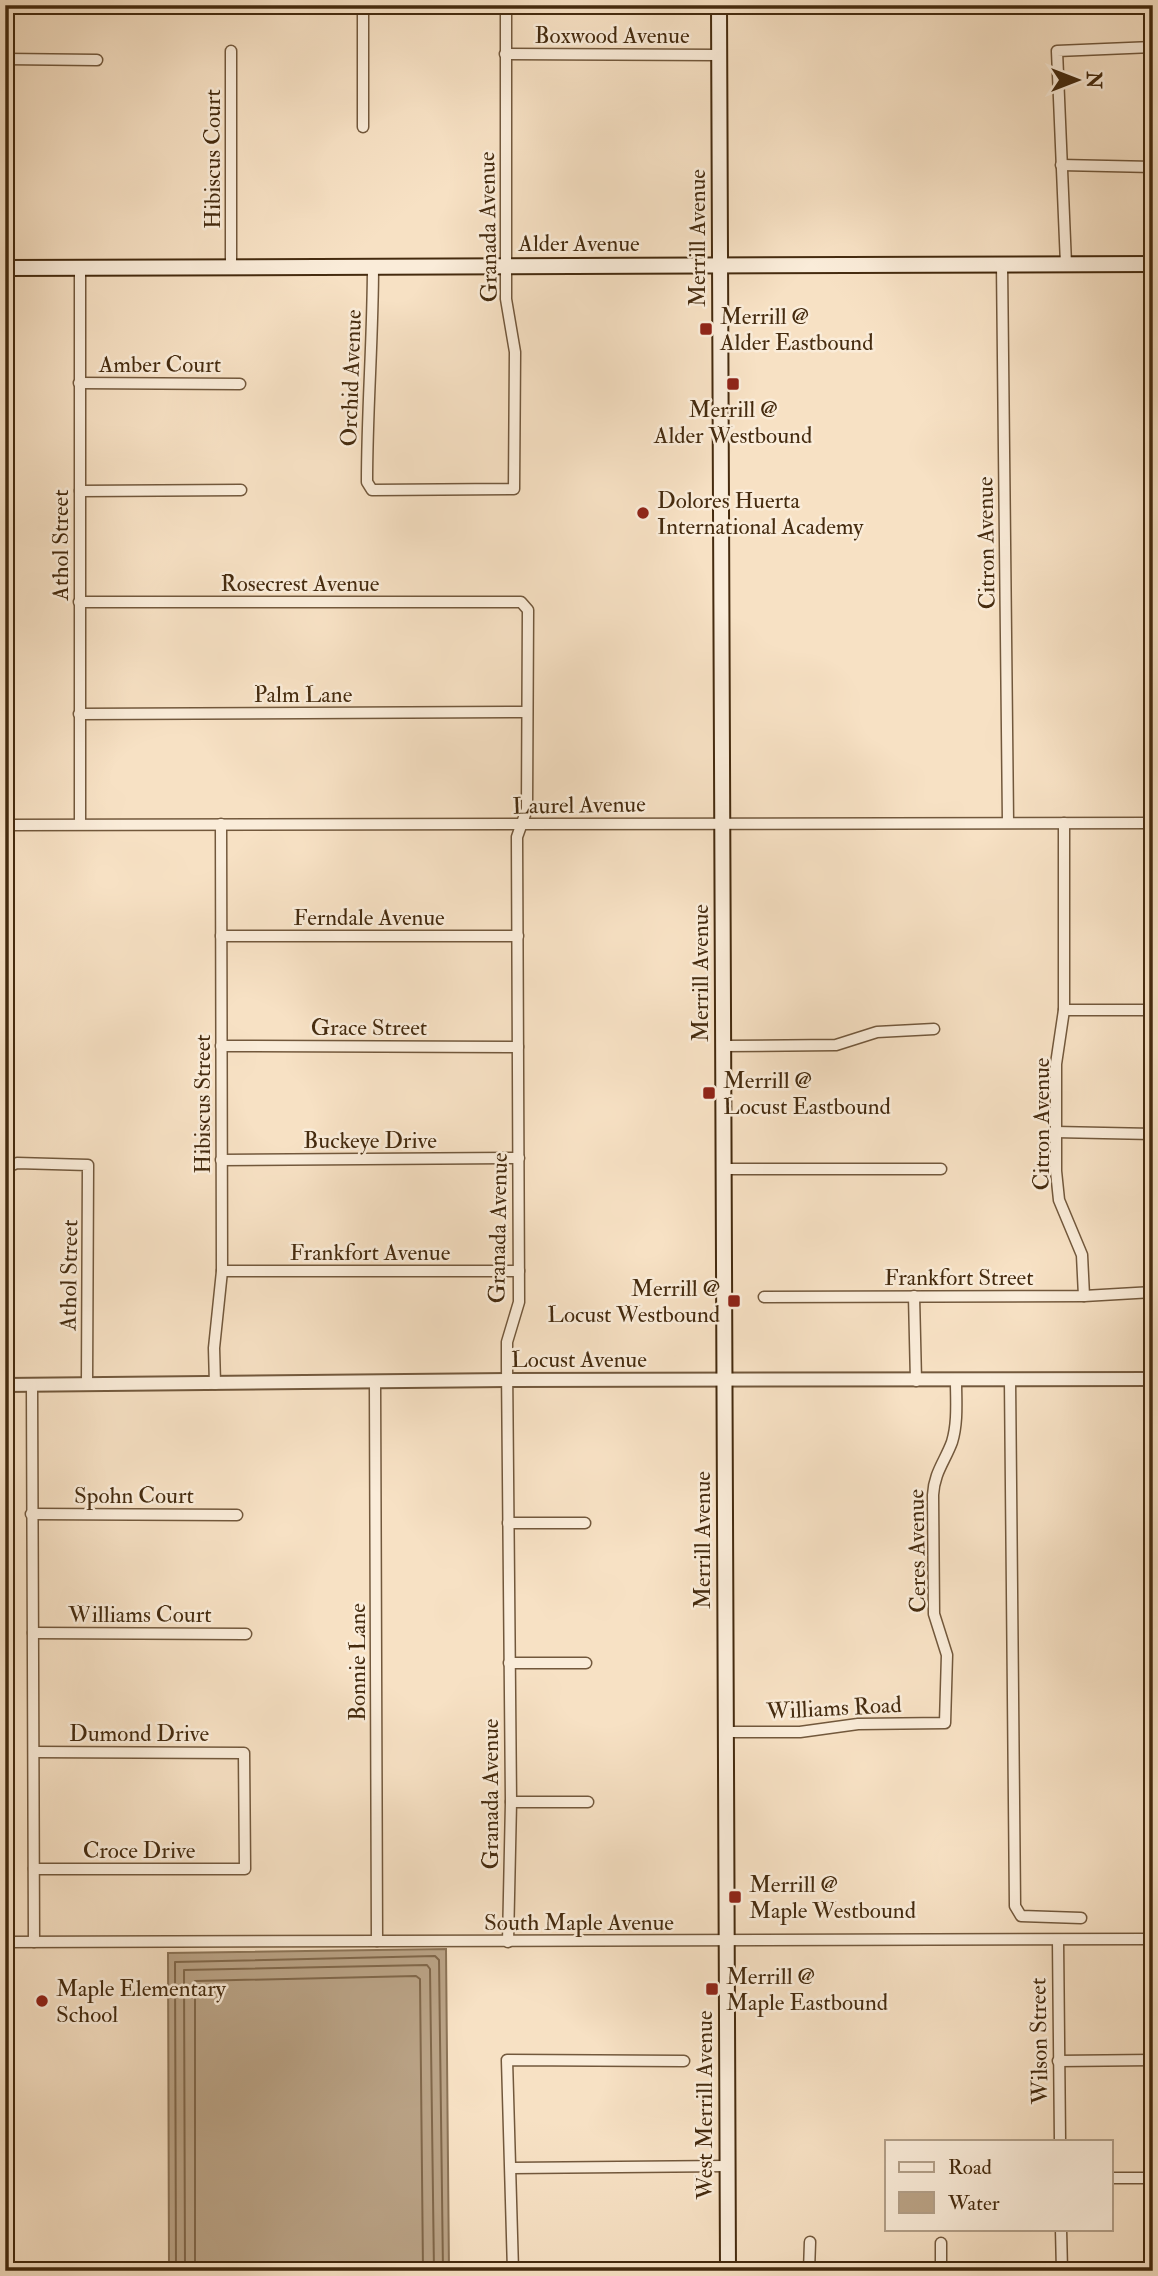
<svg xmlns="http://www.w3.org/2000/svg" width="1158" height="2276" viewBox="0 0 1158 2276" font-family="'IM FELL Double Pica',serif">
	<rect width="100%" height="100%" fill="#f7e1c4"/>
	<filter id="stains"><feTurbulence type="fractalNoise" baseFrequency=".00286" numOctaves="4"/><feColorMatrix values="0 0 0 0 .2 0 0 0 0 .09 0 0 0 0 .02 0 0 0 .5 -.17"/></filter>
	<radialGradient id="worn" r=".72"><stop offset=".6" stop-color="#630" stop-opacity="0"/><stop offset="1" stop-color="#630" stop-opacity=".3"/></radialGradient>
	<!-- water -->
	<polygon fill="#baa386" stroke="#8b7356" stroke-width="2" points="446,1949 449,2271 169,2271 168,1953"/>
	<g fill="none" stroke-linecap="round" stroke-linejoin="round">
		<!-- shore -->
		<g stroke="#80674a" stroke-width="2">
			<polyline points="176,2271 175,1962 435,1956 439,1960 443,2271"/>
			<polyline points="185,2271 184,1970 427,1965 430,1969 434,2271"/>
			<polyline points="195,2271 195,1981 416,1976 420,1979 423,2271"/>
		</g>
		<!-- minor casing -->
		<g stroke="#72583c" stroke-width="13">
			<g id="minor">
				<polyline points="363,5 363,127"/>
				<polyline points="231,51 231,267"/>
				<polyline points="505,54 719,55"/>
				<polyline points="5,59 97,60"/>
				<polyline points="1061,165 1153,167"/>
				<polyline points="1002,264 1008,822"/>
				<polyline points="1066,264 1057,51 1153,47"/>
				<path d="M373 265C373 338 367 409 367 482L372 490 514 489 515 352 506 299V5"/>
				<polyline points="79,383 240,384"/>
				<polyline points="80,491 241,490"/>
				<polyline points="79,602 521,602 528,610 527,809 517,837 519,1302 507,1342 507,1366 511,1802 508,1942"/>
				<polyline points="79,714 527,712"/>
				<polyline points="1064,823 1064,1010 1056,1064 1056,1171 1059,1200 1082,1255 1084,1296"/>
				<polyline points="80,824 80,267"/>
				<polyline points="5,825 1153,823"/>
				<polyline points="221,936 518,936"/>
				<polyline points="1064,1010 1153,1010"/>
				<polyline points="221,1046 518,1047"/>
				<polyline points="723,1046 836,1045 877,1032 934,1029"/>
				<polyline points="1055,1132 1153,1134"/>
				<polyline points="221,1160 519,1158"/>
				<polyline points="5,1168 17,1163 88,1165 87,1385"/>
				<polyline points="724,1169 941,1169"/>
				<polyline points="222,1271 519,1271"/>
				<polyline points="1151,1292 1152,1379"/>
				<polyline points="914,1296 916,1381"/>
				<polyline points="764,1297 1084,1296 1153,1292"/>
				<polyline points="1010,1380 1015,1906 1021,1916 1081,1918"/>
				<polyline points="375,1383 377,1941"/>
				<polyline points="215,1384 214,1348 222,1271 221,824"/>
				<polyline points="32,1385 34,1942"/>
				<polyline points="31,1514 237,1515"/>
				<polyline points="508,1523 585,1523"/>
				<polyline points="33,1633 246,1634"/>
				<polyline points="509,1663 586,1663"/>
				<path d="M725 1732H800L858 1724 945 1723 947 1655 934 1614 933 1495C934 1473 945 1461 952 1442 958 1422 956 1401 956 1380"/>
				<polyline points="34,1752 244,1753 245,1869 34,1869"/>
				<polyline points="511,1802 588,1802"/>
				<polyline points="1058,1940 1060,2141"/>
				<polyline points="5,1942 1153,1939"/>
				<polyline points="1058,2061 1153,2060"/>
				<polyline points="512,2168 727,2166"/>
				<polyline points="1111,2178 1153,2178"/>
				<polyline points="1061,2229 1062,2271"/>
				<polyline points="513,2271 507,2060 684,2061"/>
				<polyline points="809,2271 810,2242"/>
				<polyline points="941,2271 941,2243"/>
			</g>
		</g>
		<!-- tertiary casing -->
		<g stroke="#72583c" stroke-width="16">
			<polyline id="tertiary" points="5,1385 507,1380 1153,1379"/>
		</g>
		<!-- secondary casing -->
		<g stroke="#452b0f" stroke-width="18">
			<g id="secondary">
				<polyline points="719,5 728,2271"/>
				<polyline points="5,268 1153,264"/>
			</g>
		</g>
		<!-- minor -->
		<use href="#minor" stroke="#faecd9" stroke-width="10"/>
		<!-- tertiary -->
		<use href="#tertiary" stroke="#faecd9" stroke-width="12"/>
		<!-- secondary -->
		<use href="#secondary" stroke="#faecd9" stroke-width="14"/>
	</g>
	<!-- markers -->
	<g fill="#8f2418" stroke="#faecd9" stroke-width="2.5">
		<rect x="699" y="322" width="14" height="14" rx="3.5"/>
		<rect x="726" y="377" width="14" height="14" rx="3.5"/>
		<circle cx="643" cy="513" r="7"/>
		<rect x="702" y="1086" width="14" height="14" rx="3.5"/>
		<rect x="727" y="1294" width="14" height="14" rx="3.5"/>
		<rect x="728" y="1890" width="14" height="14" rx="3.5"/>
		<rect x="705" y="1982" width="14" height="14" rx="3.5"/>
		<circle cx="42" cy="2001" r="7"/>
	</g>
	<g text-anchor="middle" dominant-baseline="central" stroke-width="5" stroke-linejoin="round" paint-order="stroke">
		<!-- street labels -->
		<g font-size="23" fill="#452b0f" stroke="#faecd9">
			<text x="612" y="35">Boxwood Avenue</text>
			<text transform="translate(212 159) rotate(-90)">Hibiscus Court</text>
			<text transform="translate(488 227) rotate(-91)">Granada Avenue</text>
			<text transform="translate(697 238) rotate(-90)">Merrill Avenue</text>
			<text x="579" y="243">Alder Avenue</text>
			<text x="160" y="364">Amber Court</text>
			<text transform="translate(351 378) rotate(-88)">Orchid Avenue</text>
			<text transform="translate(986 543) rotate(-91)">Citron Avenue</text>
			<text transform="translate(60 545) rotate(-90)">Athol Street</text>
			<text x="300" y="583">Rosecrest Avenue</text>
			<text x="303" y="694">Palm Lane</text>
			<text transform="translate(579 805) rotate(-1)">Laurel Avenue</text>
			<text x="369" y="917">Ferndale Avenue</text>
			<text transform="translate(700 973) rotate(-90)">Merrill Avenue</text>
			<text x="369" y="1027">Grace Street</text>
			<text transform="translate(202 1104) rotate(-90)">Hibiscus Street</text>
			<text transform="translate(1041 1124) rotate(-90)">Citron Avenue</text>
			<text x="370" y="1140">Buckeye Drive</text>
			<text transform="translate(498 1228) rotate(-89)">Granada Avenue</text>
			<text x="370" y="1252">Frankfort Avenue</text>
			<text transform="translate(69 1275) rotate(-89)">Athol Street</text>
			<text x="959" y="1277">Frankfort Street</text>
			<text x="579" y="1359">Locust Avenue</text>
			<text x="134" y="1495">Spohn Court</text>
			<text transform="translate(702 1540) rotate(-90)">Merrill Avenue</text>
			<text transform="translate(917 1551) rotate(-91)">Ceres Avenue</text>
			<text x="140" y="1614">Williams Court</text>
			<text transform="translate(357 1662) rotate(-90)">Bonnie Lane</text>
			<text transform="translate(834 1708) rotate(-3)">Williams Road</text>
			<text x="139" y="1733">Dumond Drive</text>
			<text transform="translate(490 1794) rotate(-90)">Granada Avenue</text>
			<text x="139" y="1850">Croce Drive</text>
			<text x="579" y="1922">South Maple Avenue</text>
			<text transform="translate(1039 2041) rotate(-91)">Wilson Street</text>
			<text transform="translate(704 2105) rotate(-90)">West Merrill Avenue</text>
		</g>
		<!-- poi labels -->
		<g font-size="23" fill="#452b0f" stroke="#faecd9" text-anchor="start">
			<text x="720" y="316">Merrill @<tspan x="720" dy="26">Alder Eastbound</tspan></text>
			<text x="733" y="409" text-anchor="middle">Merrill @<tspan x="733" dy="26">Alder Westbound</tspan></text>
			<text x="657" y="500">Dolores Huerta<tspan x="657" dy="26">International Academy</tspan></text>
			<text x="723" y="1080">Merrill @<tspan x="723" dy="26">Locust Eastbound</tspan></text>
			<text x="720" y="1288" text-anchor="end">Merrill @<tspan x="720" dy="26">Locust Westbound</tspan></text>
			<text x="749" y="1884">Merrill @<tspan x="749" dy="26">Maple Westbound</tspan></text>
			<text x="726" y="1976">Merrill @<tspan x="726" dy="26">Maple Eastbound</tspan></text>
			<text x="56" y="1988">Maple Elementary<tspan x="56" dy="26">School</tspan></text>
		</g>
	</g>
	<!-- margin -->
	<rect width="1158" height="2276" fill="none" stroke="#f7e1c4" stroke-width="28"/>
	<rect x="7" y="7" width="1144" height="2262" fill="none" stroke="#452b0f" stroke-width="3.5"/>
	<rect x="14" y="14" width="1130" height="2248" fill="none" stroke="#452b0f" stroke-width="2"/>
	<!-- legend -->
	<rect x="885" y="2140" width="228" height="91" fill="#faecd9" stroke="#b29f88" stroke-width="2"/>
	<rect x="899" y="2162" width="35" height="10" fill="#faecd9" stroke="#b29f88" stroke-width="2"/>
	<text x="948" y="2174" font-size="21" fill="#452b0f">Road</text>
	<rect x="899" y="2192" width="35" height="21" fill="#baa386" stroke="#b29f88" stroke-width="2"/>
	<text x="948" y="2210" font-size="21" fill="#452b0f">Water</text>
	<!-- north arrow -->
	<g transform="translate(1077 80) rotate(90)" stroke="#faecd9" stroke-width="5" paint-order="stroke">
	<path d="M0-5L12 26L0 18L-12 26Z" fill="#452b0f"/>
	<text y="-10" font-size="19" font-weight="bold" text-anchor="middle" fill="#452b0f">N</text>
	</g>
	<rect width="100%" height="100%" filter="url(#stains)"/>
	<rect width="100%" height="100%" fill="url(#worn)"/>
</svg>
